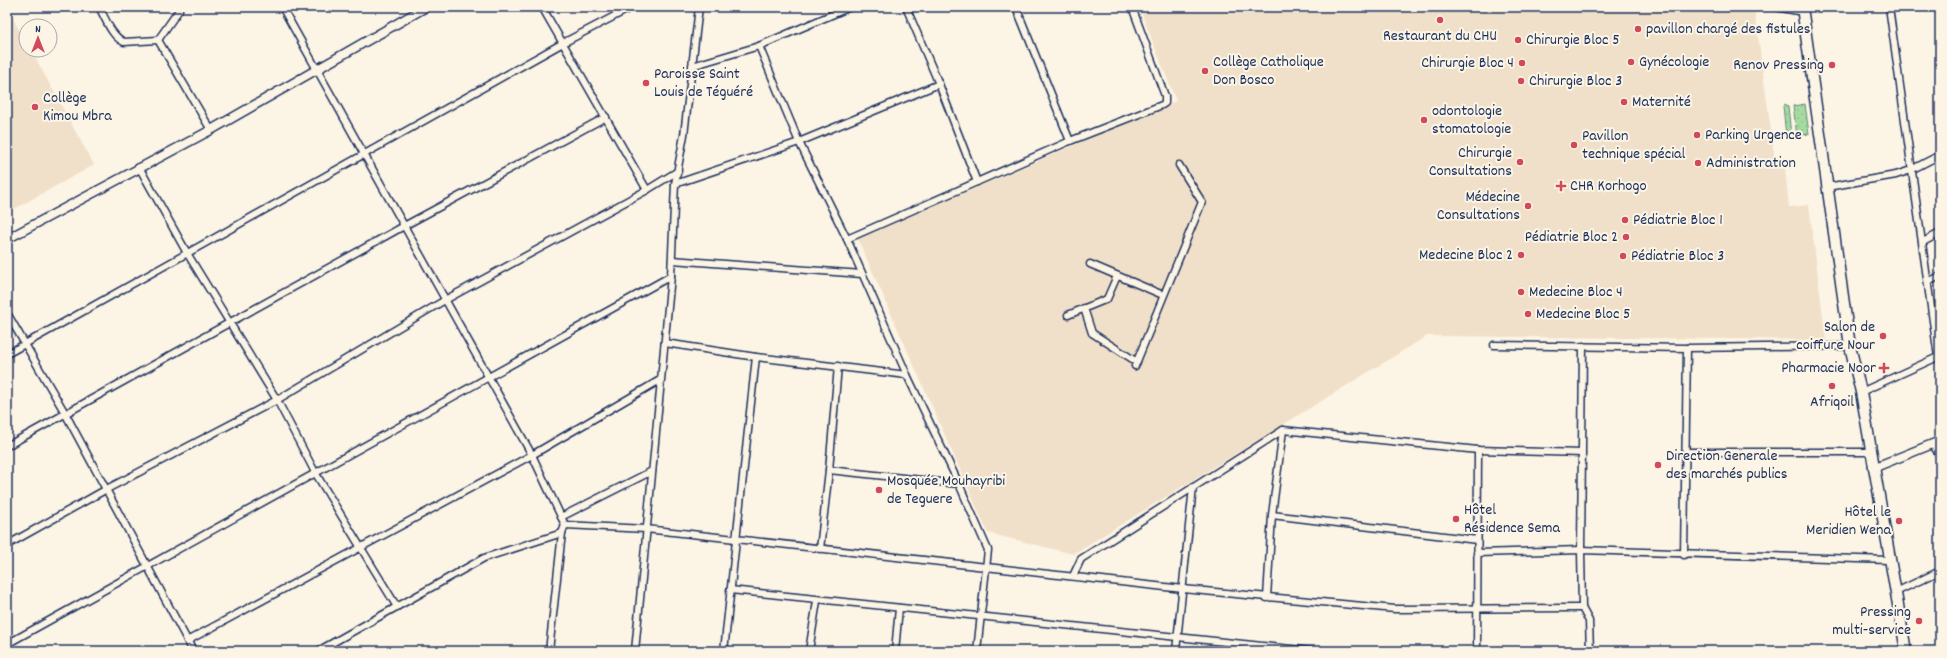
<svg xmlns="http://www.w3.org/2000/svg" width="1947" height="658" viewBox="0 0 1947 658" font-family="Dekko,sans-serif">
	<defs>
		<pattern id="grass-dots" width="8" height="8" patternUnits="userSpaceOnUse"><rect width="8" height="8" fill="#a6db9f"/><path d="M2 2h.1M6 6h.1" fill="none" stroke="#8ebc8b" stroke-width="1.8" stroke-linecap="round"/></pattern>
	</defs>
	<rect width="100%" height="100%" fill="#fcf5e5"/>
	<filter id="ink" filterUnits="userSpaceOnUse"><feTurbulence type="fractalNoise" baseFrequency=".025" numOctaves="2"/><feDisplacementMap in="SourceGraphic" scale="8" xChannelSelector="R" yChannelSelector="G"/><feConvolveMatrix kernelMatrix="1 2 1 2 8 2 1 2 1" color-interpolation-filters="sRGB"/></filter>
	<g filter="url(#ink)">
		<!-- built -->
		<g fill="#f1e0c9">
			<polygon points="1139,7 1754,7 1775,160 1785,167 1789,207 1809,205 1826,340 1427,336 1073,554 988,533 858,239 1176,101"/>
			<polygon points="7,8 26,42 26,50 31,50 94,165 7,213"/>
		</g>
		<!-- grass -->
		<g fill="url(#grass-dots)" stroke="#60857e">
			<polygon points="1785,104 1788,106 1791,136 1789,138 1786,136 1783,106"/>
			<polygon points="1805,104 1809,134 1797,136 1793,106"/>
		</g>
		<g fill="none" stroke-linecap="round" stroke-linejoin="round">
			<!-- minor casing -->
			<g stroke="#1b2f5e" stroke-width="9">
				<g id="minor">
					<path d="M99 7C106 19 111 36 124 42L158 40"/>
					<polyline points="179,7 179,10 158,40 211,130"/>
					<polyline points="282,7 532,455 565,525 562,533 549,651"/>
					<polyline points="542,7 647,190"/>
					<polyline points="906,7 939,84 977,182"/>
					<polyline points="1016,7 1070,141"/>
					<polyline points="1776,7 1803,12"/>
					<polyline points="1889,7 1938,357"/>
					<polyline points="759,46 799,142 847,239 907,375 959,484 988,550 977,651"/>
					<polyline points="692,66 759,46 850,7"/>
					<polyline points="139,167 187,253 277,400 316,474 397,607"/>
					<polyline points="675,184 799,142 939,84"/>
					<polyline points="1827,187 1896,175 1911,170 1940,155"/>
					<polyline points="847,239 1070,141 1162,105 1165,103 1165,96 1132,7"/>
					<polyline points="1923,242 1940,233"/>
					<polyline points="672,260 862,274"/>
					<polyline points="1090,264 1163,295"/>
					<polyline points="1928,282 1940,276"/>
					<polyline points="1084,308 1092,333 1137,362"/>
					<polyline points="7,313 65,413 193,651"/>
					<polyline points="1068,315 1107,299 1117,276"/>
					<polyline points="665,343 756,357 907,375"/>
					<polyline points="1494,345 1687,348 1850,346"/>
					<polyline points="1583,346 1581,550 1582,608 1589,621 1590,651"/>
					<polyline points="7,354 563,43 632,7"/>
					<polyline points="1135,366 1202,202 1179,165"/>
					<polyline points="1861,392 1940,356"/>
					<polyline points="1933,444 1940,457"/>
					<polyline points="7,446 404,226 606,117"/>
					<polyline points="1686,452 1870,452"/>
					<polyline points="829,470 959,484"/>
					<polyline points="1272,515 1477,540"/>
					<polyline points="561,517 652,471"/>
					<polyline points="565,525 646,529 1183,589 1395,609 1582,608"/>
					<polyline points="7,545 105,490 277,400 445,300 647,190 678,171"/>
					<polyline points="820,549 829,470 838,366"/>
					<polyline points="1477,553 1581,550 1889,560"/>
					<polyline points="1684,555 1687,348"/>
					<polyline points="1073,576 1081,559 1283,430 1478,450 1582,453"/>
					<polyline points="730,590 1311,651"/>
					<polyline points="1896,592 1940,571"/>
					<polyline points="1267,598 1272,515 1283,430"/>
					<polyline points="187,641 532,455 660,380"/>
					<polyline points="7,644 671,276"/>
					<polyline points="318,651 484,558 562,533"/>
					<polyline points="635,651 671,276 675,184 684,135 699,7"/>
					<polyline points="724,651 756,357"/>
					<polyline points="809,651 817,601"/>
					<polyline points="895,651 899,608"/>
					<polyline points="1176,651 1193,487"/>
					<polyline points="1477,651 1478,450"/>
				</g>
			</g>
			<!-- tertiary casing -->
			<g stroke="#1b2f5e" stroke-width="11">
				<g id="tertiary">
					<polyline points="7,239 211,130 426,7"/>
					<polyline points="1873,468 1940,441"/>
				</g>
			</g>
			<!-- primary casing -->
			<g stroke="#1b2f5e" stroke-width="13">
				<polyline id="primary" points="1802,7 1850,346 1861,392 1906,651"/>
			</g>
			<!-- minor -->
			<use href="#minor" stroke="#fcf5e5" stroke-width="6"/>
			<!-- tertiary -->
			<use href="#tertiary" stroke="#fcf5e5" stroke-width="8"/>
			<!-- primary -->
			<use href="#primary" stroke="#fcf5e5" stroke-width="10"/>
		</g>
	</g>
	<!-- markers -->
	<g fill="#d1495b" stroke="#fcf5e5" stroke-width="1.5">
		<circle cx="1440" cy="20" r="4"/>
		<circle cx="1638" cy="29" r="4"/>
		<circle cx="1518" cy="40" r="4"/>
		<circle cx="1631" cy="62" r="4"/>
		<circle cx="1522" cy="63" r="4"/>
		<circle cx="1832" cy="65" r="4"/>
		<circle cx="1205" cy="71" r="4"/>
		<circle cx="1521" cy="81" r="4"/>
		<circle cx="646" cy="83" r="4"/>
		<circle cx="1624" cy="102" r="4"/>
		<circle cx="35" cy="107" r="4"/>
		<circle cx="1424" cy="120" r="4"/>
		<circle cx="1697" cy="135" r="4"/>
		<circle cx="1574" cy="145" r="4"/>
		<circle cx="1520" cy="162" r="4"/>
		<circle cx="1698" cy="163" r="4"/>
		<path d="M1559 180h4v4h4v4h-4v4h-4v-4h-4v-4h4z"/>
		<circle cx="1528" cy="206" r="4"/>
		<circle cx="1625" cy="220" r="4"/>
		<circle cx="1626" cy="237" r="4"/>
		<circle cx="1521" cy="255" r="4"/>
		<circle cx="1623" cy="256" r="4"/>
		<circle cx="1521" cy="292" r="4"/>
		<circle cx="1528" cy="314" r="4"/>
		<circle cx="1883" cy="336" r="4"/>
		<path d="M1882 362h4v4h4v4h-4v4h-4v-4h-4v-4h4z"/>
		<circle cx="1832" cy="386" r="4"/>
		<circle cx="1658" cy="465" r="4"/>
		<circle cx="879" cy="490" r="4"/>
		<circle cx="1456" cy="519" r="4"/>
		<circle cx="1899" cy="521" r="4"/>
		<circle cx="1919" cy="621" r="4"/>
	</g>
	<g text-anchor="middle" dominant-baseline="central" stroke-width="4" stroke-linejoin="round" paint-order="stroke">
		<!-- poi labels -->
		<g font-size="16" fill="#1b2f5e" stroke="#fcf5e5" text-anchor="start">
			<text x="1646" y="29">pavillon chargé des fistules</text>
			<text x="1440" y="36" text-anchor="middle">Restaurant du CHU</text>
			<text x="1526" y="40">Chirurgie Bloc 5</text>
			<text x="1213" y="62">Collège Catholique<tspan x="1213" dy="18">Don Bosco</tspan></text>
			<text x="1639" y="62">Gynécologie</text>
			<text x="1514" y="63" text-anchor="end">Chirurgie Bloc 4</text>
			<text x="1824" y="65" text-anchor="end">Renov Pressing</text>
			<text x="654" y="74">Paroisse Saint<tspan x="654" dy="18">Louis de Téguéré</tspan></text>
			<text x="1529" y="81">Chirurgie Bloc 3</text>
			<text x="43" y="98">Collège<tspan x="43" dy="18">Kimou Mbra</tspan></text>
			<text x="1632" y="102">Maternité</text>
			<text x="1432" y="111">odontologie<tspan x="1432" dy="18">stomatologie</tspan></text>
			<text x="1705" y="135">Parking Urgence</text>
			<text x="1582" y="136">Pavillon<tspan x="1582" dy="18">technique spécial</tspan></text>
			<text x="1512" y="153" text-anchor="end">Chirurgie<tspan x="1512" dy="18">Consultations</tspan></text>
			<text x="1706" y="163">Administration</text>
			<text x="1570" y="186">CHR Korhogo</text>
			<text x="1520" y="197" text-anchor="end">Médecine<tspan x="1520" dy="18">Consultations</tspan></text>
			<text x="1633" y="220">Pédiatrie Bloc 1</text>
			<text x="1618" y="237" text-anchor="end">Pédiatrie Bloc 2</text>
			<text x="1513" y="255" text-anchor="end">Medecine Bloc 2</text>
			<text x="1631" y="256">Pédiatrie Bloc 3</text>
			<text x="1529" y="292">Medecine Bloc 4</text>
			<text x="1536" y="314">Medecine Bloc 5</text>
			<text x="1875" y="327" text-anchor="end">Salon de<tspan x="1875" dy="18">coiffure Nour</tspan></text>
			<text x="1876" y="368" text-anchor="end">Pharmacie Noor</text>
			<text x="1832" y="402" text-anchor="middle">Afriqoil</text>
			<text x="1666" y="456">Direction Generale<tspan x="1666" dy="18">des marchés publics</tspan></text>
			<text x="887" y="481">Mosquée Mouhayribi<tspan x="887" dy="18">de Teguere</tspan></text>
			<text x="1464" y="510">Hôtel<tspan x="1464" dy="18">Résidence Sema</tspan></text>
			<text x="1891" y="512" text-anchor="end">Hôtel le<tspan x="1891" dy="18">Meridien Wena</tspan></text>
			<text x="1911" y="612" text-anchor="end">Pressing<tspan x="1911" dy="18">multi-service</tspan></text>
		</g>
	</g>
	<!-- margin -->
	<rect width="1947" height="658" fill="none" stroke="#fcf5e5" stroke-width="24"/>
	<rect x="12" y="12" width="1923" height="634" fill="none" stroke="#1b2f5e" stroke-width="1.5" filter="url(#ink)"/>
	<!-- north arrow -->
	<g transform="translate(38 38)"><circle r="19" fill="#fcf5e5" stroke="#a2a6af"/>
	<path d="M0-3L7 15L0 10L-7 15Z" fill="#d1495b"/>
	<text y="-6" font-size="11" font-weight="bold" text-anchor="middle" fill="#1b2f5e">N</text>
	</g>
</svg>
